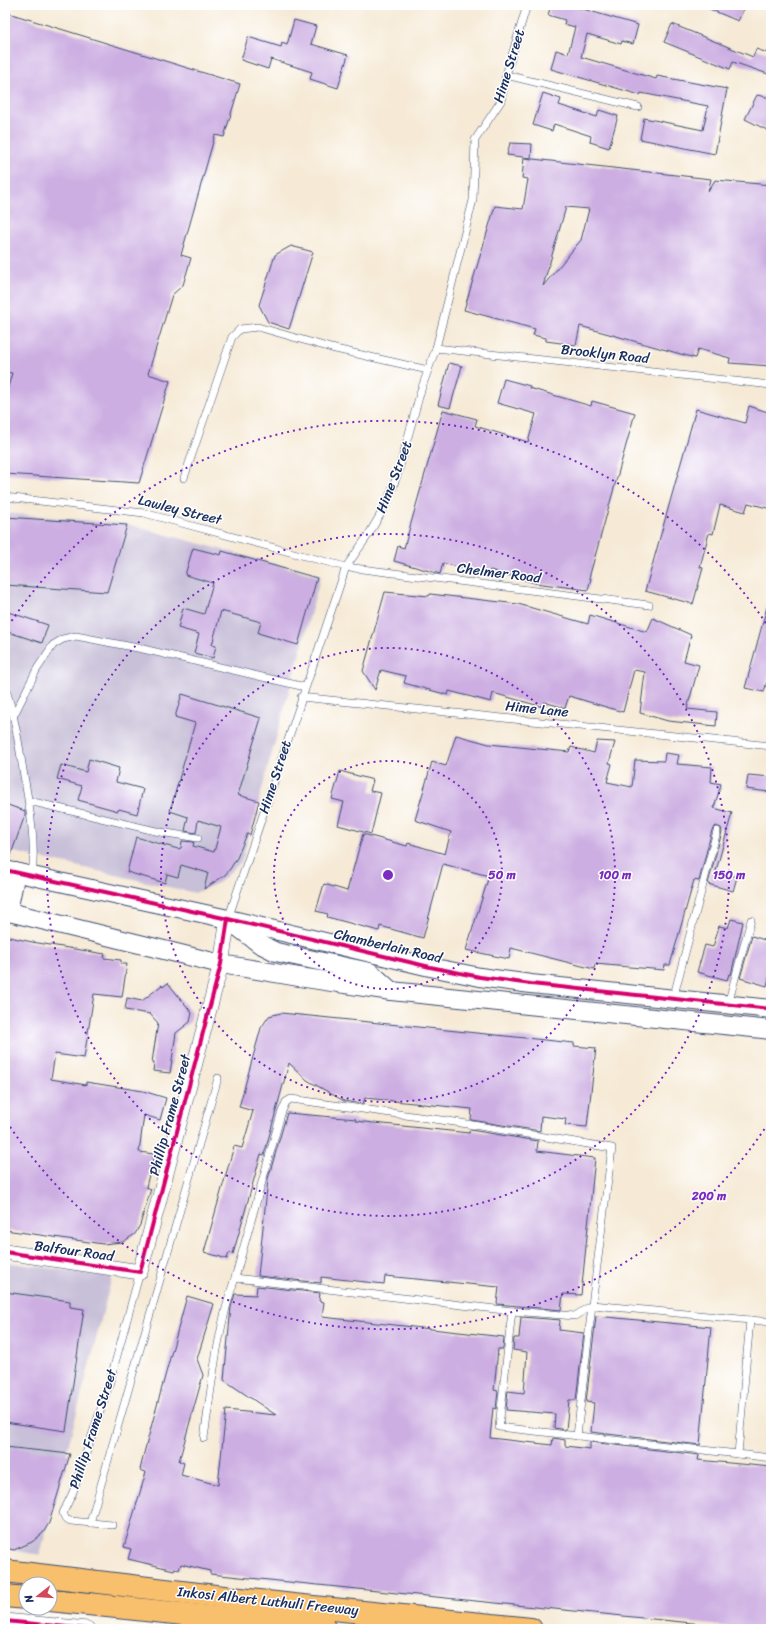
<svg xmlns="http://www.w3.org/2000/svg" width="776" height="1634" viewBox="0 0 776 1634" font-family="Sriracha,sans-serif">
	<rect width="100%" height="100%" fill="#fff"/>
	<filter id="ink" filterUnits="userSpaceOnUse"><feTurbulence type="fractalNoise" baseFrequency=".025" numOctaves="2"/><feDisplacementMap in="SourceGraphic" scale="8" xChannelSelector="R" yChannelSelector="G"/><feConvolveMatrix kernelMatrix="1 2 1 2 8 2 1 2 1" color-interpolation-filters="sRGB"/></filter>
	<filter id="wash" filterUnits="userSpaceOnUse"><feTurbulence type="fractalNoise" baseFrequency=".012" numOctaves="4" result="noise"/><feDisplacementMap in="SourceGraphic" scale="16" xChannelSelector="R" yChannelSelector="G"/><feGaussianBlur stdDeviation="0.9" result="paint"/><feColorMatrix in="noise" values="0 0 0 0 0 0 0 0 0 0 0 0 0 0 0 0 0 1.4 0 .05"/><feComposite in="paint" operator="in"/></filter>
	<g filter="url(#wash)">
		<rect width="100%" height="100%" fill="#f6ead6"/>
		<!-- industrial -->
		<g fill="#c8bfd8">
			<polygon points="5,513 126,524 321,576 242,861 220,882 195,893 5,850"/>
			<polygon points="5,1262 112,1277 40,1555 5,1549"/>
		</g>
		<g id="blocks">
			<!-- building -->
			<g fill="#ccaee2" fill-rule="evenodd">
				<polygon points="551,5 569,5 638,25 633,44 622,41 621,44 587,34 581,57 656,79 657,76 727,89 715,154 640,139 644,118 703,130 708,106 641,93 640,95 551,69 556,50 568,54 575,27 564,24 565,20 548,15"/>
				<polygon points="700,5 745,5 738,21"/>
				<polygon points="5,12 240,84 224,137 215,135 181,255 191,258 183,285 172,295 148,374 170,381 139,483 5,474 5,398 12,373 5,372"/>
				<polygon points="294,20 316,26 311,44 348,55 338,88 310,79 312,72 271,59 268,69 241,60 248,37 281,47 282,43 287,45"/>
				<polygon points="672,24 753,57 756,49 771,54 771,75 733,62 730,69 664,42"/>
				<polygon points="543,93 561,99 559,105 597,117 599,110 618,116 609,148 590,142 591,136 554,124 552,131 533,125"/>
				<polygon points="757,95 771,98 771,132 745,119"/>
				<polygon points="510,143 532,144 531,158 507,155"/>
				<path d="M524 158 711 179 708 192 715 180 771 185V366L729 363 730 358 698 349 695 358 580 326 576 345 546 341V338L533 335 535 329 464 310 495 206 523 209 528 179 522 178ZM566 207 589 209 581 240 543 286Z"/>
				<polygon points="291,246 313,252 289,329 268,322 259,305 275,255"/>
				<polygon points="449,363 462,366 450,408 438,405"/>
				<polygon points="504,379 530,386 529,388 591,406 592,401 635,413 589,578 591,578 588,590 535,583 490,570 488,576 443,563 440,574 394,561 398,546 404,548 443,410 477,419 475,426 528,442 536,414 497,403"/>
				<polygon points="749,406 771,413 771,509 748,503 745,512 720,505 713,534 709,533 700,567 703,568 693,604 645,591 696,409 745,423"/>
				<polygon points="5,517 127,525 107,592 5,585"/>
				<polygon points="193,548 221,555 222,551 317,578 298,645 258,633 261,622 221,611 212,645 216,646 213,658 194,653 199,634 178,628 183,608 204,614 213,583 185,575"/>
				<polygon points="385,592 429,596 430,594 518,604 588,624 590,615 647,632 653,618 691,635 684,661 699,665 687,709 717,712 716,726 668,721 640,713 645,672 634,670 623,712 569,696 565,708 544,702 543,707 493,693 491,702 449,691 448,695 404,683 406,676 381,670 375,690 363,671"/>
				<polygon points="767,607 771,608 771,668 764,692 745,688"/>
				<polygon points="5,611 48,625 42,643 5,631"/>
				<polygon points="182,694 261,718 238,795 259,801 250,835 247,834 237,858 230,869 225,875 204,889 208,873 181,865 178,877 167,874 165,883 127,872 136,837 178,849 181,848 182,841 194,842 193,846 214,852 221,827 198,820 196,833 185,831 188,817 170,811 195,723 175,717"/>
				<polygon points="456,735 489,744 569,752 571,747 594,753 597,741 615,742 609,763 612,764 607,782 632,787 635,760 664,761 665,753 679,755 677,764 712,767 711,782 721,784 714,808 732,813 716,871 737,877 733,891 708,884 722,832 721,828 716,826 712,830 699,881 694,880 670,965 665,965 664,970 595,964 594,969 511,948 509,959 466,950 489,876 443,864 423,938 380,926 379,931 327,917 328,914 316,911 324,884 347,891 363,834 407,846 408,843 445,854 451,832 415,820 432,762 446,766"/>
				<polygon points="89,759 119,768 116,782 143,789 137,814 119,809 118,811 78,800 82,786 57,779 61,765 86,772"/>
				<polygon points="340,771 373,780 370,791 381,793 371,834 338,825 344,802 332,799"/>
				<polygon points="748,775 771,777 769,792 746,789"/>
				<polygon points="5,804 25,811 25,815 9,860 5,860"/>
				<polygon points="731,919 743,922 731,975 729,974 727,980 697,972 705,945 713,947 719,926 728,928"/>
				<polygon points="5,936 32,942 105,954 104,958 121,960 121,964 127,964 122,997 94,994 84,1058 55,1054 51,1079 86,1085 86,1082 143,1091 166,1098 160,1120 144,1115 139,1152 154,1154 146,1187 151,1189 140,1225 135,1234 123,1242 103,1244 5,1230"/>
				<polygon points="752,936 771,942 771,970 767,986 740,978"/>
				<polygon points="168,983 192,1013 190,1022 176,1033 170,1073 153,1071 154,1063 152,1062 158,1023 150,1014 125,1010 127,998 142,1001 162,985 163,987"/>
				<polygon points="281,1013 574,1043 574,1046 596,1048 587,1127 565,1125 566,1119 541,1116 540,1131 471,1120 472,1109 365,1098 363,1104 344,1101 307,1080 289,1063 264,1155 261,1154 233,1254 229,1253 227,1259 204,1252 234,1146 242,1148 253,1111 239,1107 261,1028 269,1016"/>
				<polygon points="287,1113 356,1119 355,1121 469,1133 470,1130 538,1141 537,1151 595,1158 581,1295 563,1294 561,1310 497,1304 499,1287 385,1276 384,1284 321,1277 321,1283 258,1276 268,1179"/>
				<polygon points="257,1286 320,1293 319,1301 324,1302 322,1317 504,1337 503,1349 498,1349 494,1390 498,1391 496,1409 493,1408 490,1438 552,1445 553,1438 565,1440 565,1446 590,1449 590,1442 699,1455 698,1460 771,1467 771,1629 751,1629 210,1574 210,1571 181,1564 179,1570 175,1568 174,1570 128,1559 131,1549 124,1547 146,1472 140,1470 144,1453 187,1296 214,1304 197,1359 203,1375 179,1461 184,1463 181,1475 218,1485 226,1410 276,1415 224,1380 231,1307 235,1294 256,1295"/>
				<polygon points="5,1292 70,1301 70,1307 84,1309 66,1431 5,1422"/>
				<polygon points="596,1316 711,1327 700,1445 591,1432 594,1403 586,1402"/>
				<polygon points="521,1317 560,1320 559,1330 584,1333 576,1400 569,1400 566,1430 554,1428 555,1414 506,1410 508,1391 524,1393 527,1352 513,1350 514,1338 519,1338"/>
				<polygon points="5,1447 70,1454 49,1523 43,1533 32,1542 14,1550 5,1548"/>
			</g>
		</g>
	</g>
	<g filter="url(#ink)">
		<use href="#blocks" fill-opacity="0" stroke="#3c4b70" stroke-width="1"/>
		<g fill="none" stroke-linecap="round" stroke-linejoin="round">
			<!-- service casing -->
			<g stroke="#3c4b70" stroke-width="8">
				<g id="service">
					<polyline points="506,75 638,107"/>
					<polyline points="436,348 771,385"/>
					<polyline points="184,478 232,337 240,329 258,327 331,348 428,370"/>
					<polyline points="5,497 144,513 346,567 649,605"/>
					<path d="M5 687C15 716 19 746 24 776 30 809 36 842 32 876"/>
					<polyline points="301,697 771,746"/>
					<polyline points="14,715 37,669 53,645 63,639 76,636 143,649 305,687"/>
					<polyline points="29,801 160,832 198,838"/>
					<polyline points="228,919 346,567 369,534 387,503 398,473 421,390 436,348 473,200 475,140 501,101 506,75 527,5"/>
					<polyline points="673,999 717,831"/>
					<polyline points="728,1004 751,920"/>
					<polyline points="235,1278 281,1114 286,1102 291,1099 455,1122 612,1148 592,1305 771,1322"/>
					<polyline points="512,1311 575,1316 592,1305"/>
					<polyline points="750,1320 738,1454 771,1458"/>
					<polyline points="577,1436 592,1305"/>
					<path d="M204 1438C212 1384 217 1330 235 1278L512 1311 499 1427 738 1454"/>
					<polyline points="90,1523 218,1078"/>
					<polyline points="112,1525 71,1521 66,1520 63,1513 73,1492 109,1385 140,1272"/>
				</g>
			</g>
			<!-- minor casing -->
			<g stroke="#3c4b70" stroke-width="16">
				<g id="minor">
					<polyline points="5,1252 140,1272 221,964 228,919"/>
					<polyline points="5,1621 87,1629"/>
				</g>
			</g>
			<!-- tertiary casing -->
			<g stroke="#3c4b70" stroke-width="20">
				<g id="tertiary">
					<polyline points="5,870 228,919 430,967 480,977 531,984 771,1009"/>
					<polyline points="5,911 221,964 299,977 391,991 771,1030"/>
					<polyline points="8,911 16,872"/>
					<polyline points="234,924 260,944 276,952 370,972 391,991"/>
				</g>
			</g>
			<!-- motorway casing -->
			<g stroke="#3c4b70" stroke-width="24">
				<g id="motorway">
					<polyline points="5,1571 293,1605 531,1629"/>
					<polyline points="5,1596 26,1598"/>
					<polyline points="50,1600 325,1629"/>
				</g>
			</g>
			<!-- service -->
			<use href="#service" stroke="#fff" stroke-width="7"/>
			<!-- minor -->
			<use href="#minor" stroke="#fff" stroke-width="15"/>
			<!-- tertiary -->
			<use href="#tertiary" stroke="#fff" stroke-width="18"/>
			<!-- motorway -->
			<use href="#motorway" stroke="#f8bf6c" stroke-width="22"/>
			<!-- cycleway casing -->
			<g stroke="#fff" stroke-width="6">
				<g id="cycleway">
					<polyline points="5,870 228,919 430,967 480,977 531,984 771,1009"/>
					<polyline points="5,1252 140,1272 221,964 228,919"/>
					<polyline points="5,1621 87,1629"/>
				</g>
			</g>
			<!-- cycleway -->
			<use href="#cycleway" stroke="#d6006c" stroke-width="4"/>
		</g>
	</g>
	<!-- distance rings -->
	<g fill="none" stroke="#7b2cbf" stroke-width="2" stroke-dasharray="2 4">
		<circle cx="388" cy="875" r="114"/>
		<circle cx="388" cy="875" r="227"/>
		<circle cx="388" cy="875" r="341"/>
		<path d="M771 1119A454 454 0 0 1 5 1119M5 631A454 454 0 0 1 771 631"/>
	</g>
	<g text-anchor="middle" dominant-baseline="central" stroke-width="3" stroke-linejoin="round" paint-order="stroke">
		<!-- street labels -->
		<g font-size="14" fill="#1b2f5e" stroke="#fff">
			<text transform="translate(509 66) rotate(-73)">Hime Street</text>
			<text transform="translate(605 354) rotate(6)">Brooklyn Road</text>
			<text transform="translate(394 477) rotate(-69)">Hime Street</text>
			<text transform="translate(180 510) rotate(14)">Lawley Street</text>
			<text transform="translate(499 573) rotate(7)">Chelmer Road</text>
			<text transform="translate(537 709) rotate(6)">Hime Lane</text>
			<text transform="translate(275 777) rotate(-72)">Hime Street</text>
			<text transform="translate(388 946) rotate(13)">Chamberlain Road</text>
			<text transform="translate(170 1115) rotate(-75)">Phillip Frame Street</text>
			<text transform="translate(74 1251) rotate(8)">Balfour Road</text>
			<text transform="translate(93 1429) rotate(-72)">Phillip Frame Street</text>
			<text transform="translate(268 1601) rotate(6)">Inkosi Albert Luthuli Freeway</text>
		</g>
	</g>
	<circle cx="388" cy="875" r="6" fill="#7b2cbf" stroke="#fff" stroke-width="2"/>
	<g font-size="12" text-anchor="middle" font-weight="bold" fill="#7b2cbf" stroke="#fff" stroke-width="3" stroke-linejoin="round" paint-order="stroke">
		<text x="502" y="879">50 m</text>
		<text x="615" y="879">100 m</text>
		<text x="729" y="879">150 m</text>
		<text x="709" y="1200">200 m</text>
	</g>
	<!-- margin -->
	<rect width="776" height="1634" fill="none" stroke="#fff" stroke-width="20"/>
	<!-- north arrow -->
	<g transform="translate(38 1596) rotate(253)"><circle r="19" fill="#ffffff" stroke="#a4acbf"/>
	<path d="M0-3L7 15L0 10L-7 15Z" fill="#d1495b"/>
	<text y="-6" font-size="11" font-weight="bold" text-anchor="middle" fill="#1b2f5e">N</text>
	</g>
</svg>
